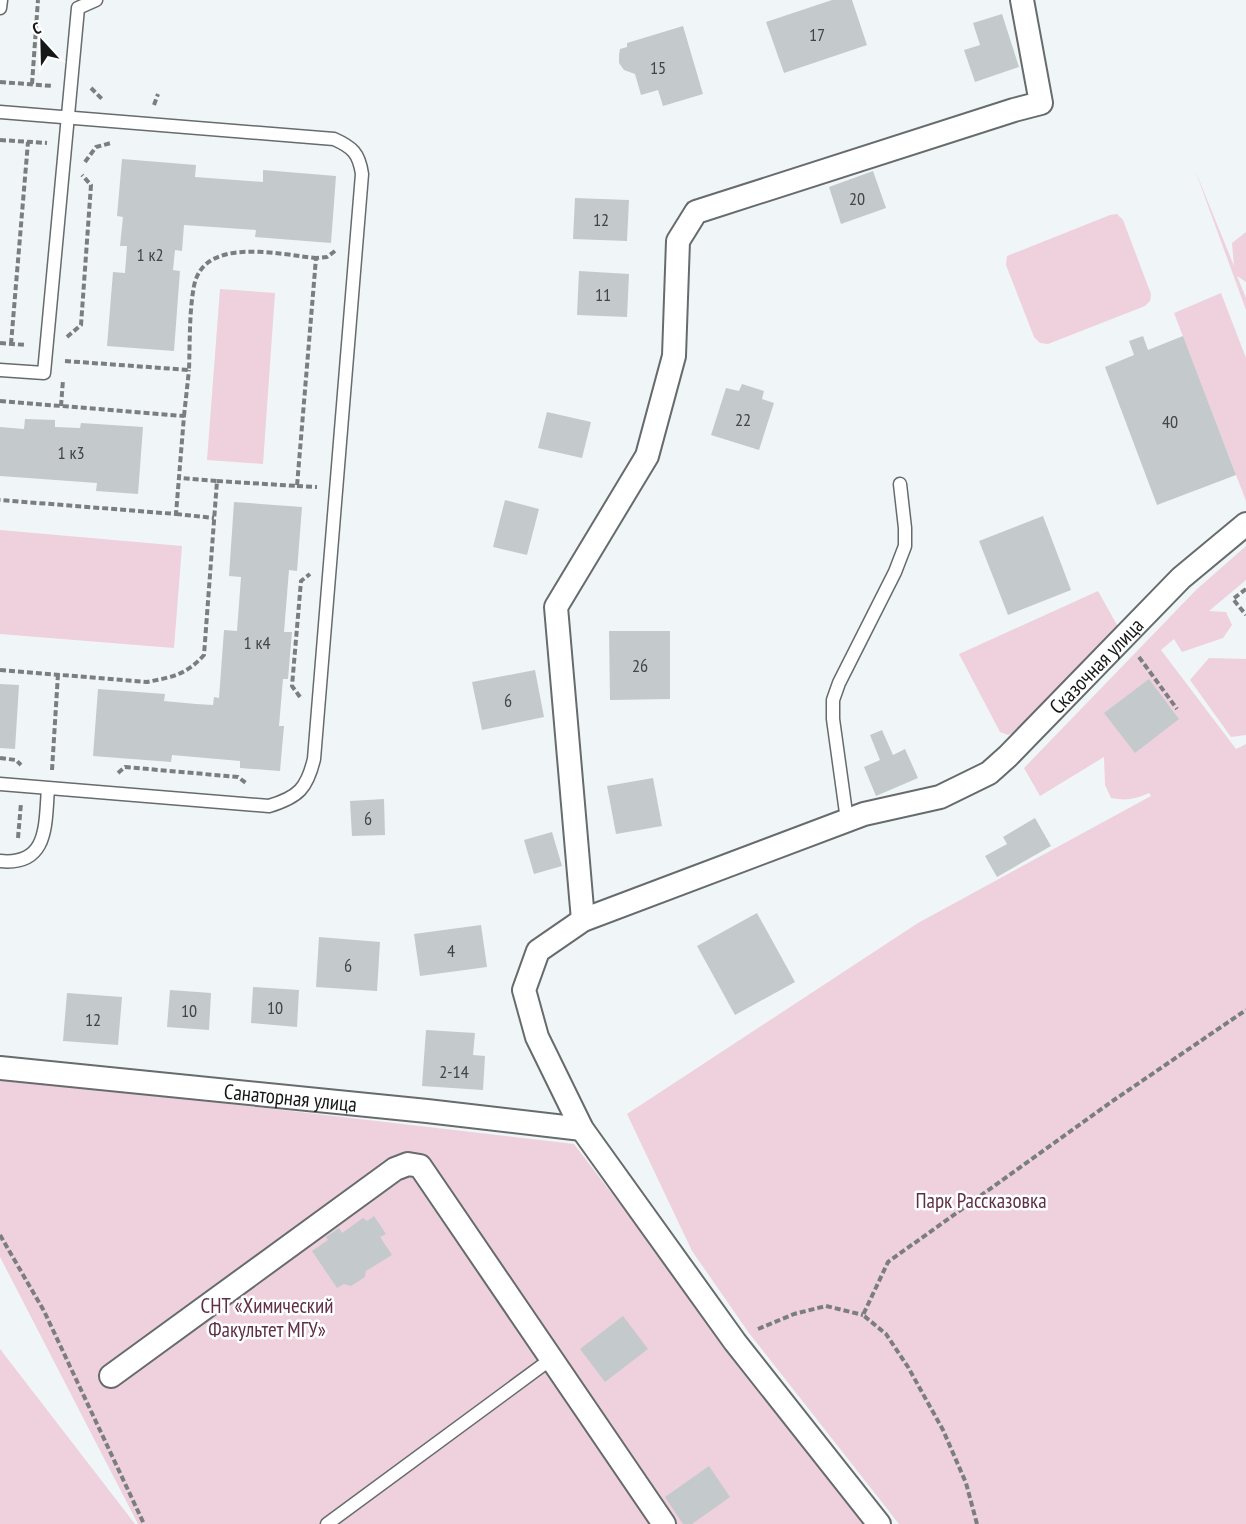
<svg xmlns="http://www.w3.org/2000/svg" width="1246" height="1524" viewBox="0 0 1246 1524" font-family="'PT Sans Narrow',sans-serif">
	<rect width="100%" height="100%" fill="#f0f5f7"/>
	<!-- green -->
	<g fill="#eed1dd">
		<polygon points="1195,170 1234,266 1232,243 1246,232 1246,282 1237,276 1246,298 1246,310"/>
		<polygon points="1117,214 1123,220 1151,294 1150,301 1145,306 1048,344 1040,343 1034,337 1006,265 1007,256 1110,215"/>
		<polygon points="220,289 275,293 263,464 207,460"/>
		<polygon points="1221,293 1246,358 1246,501 1174,313"/>
		<polygon points="0,530 182,546 174,648 0,634"/>
		<path d="M1246 546V580L1209 611 1226 612 1232 625 1223 638 1182 652 1174 639 1161 650 1236 749 1246 744V1524H899L749 1333 692 1251 627 1114 918 923 1151 796 1149 793C1136 799 1126 801 1111 798L1105 785 1104 757 1040 796 1024 768 1196 590Z"/>
		<polygon points="1098,591 1117,625 1115,631 1017,731 1008,735 1000,732 959,654"/>
		<polygon points="1209,658 1246,659 1246,735 1231,737 1190,680"/>
		<polygon points="0,1077 574,1144 824,1471 867,1524 138,1524 0,1257"/>
		<polygon points="0,1349 135,1524 0,1524"/>
	</g>
	<!-- building -->
	<g fill="#c4cacb">
		<polygon points="832,0 852,0 867,45 784,73 766,22"/>
		<polygon points="1002,14 1019,67 975,82 964,50 980,45 973,23"/>
		<polygon points="683,26 703,94 663,106 658,90 641,95 635,74 624,70 619,63 619,55 620,49 627,47 627,43"/>
		<polygon points="122,159 196,165 195,177 263,182 263,170 336,176 331,243 255,237 256,230 184,225 182,251 175,250 173,270 180,271 174,351 107,346 113,272 125,273 127,246 120,246 123,217 117,216"/>
		<polygon points="873,171 886,208 841,224 829,187"/>
		<polygon points="575,198 629,200 627,241 573,239"/>
		<polygon points="579,271 629,274 627,317 577,315"/>
		<polygon points="1143,336 1148,350 1183,336 1236,475 1157,505 1105,367 1134,355 1129,341"/>
		<polygon points="742,384 764,391 762,399 774,403 759,450 711,435 726,388 739,391"/>
		<polygon points="547,412 591,422 582,458 538,448"/>
		<polygon points="25,419 55,420 55,427 80,428 81,423 143,427 138,494 96,491 97,483 0,476 0,427 24,429"/>
		<polygon points="505,500 539,509 527,555 493,547"/>
		<polygon points="234,502 302,507 297,571 289,570 284,632 292,632 288,679 283,679 279,726 284,726 280,771 240,768 240,761 172,755 171,762 93,756 98,689 165,694 164,701 196,704 213,705 214,697 219,698 224,630 237,631 241,577 229,576"/>
		<polygon points="1043,516 1071,590 1008,615 979,541"/>
		<polygon points="609,631 670,631 670,699 610,700"/>
		<polygon points="535,670 544,717 482,730 472,682"/>
		<polygon points="1149,679 1179,719 1135,753 1104,713"/>
		<polygon points="0,684 19,685 15,749 0,748"/>
		<polygon points="882,730 893,755 905,749 918,778 876,796 864,767 880,760 870,735"/>
		<polygon points="653,778 662,826 616,834 607,786"/>
		<polygon points="384,799 385,835 352,836 350,801"/>
		<polygon points="1035,818 1051,846 997,877 985,856 1007,844 1003,837"/>
		<polygon points="552,832 562,866 534,874 524,840"/>
		<polygon points="757,913 795,982 735,1015 697,946"/>
		<polygon points="481,925 487,967 420,976 414,934"/>
		<polygon points="319,937 380,942 377,991 316,987"/>
		<polygon points="253,987 299,990 297,1027 251,1023"/>
		<polygon points="170,990 211,993 209,1030 167,1027"/>
		<polygon points="67,993 122,997 118,1045 63,1041"/>
		<polygon points="426,1030 475,1033 473,1055 485,1056 483,1090 422,1086"/>
		<polygon points="374,1216 386,1234 380,1237 392,1255 366,1271 365,1277 351,1286 344,1284 337,1288 312,1251 328,1240 326,1237 339,1228 342,1233 363,1218 367,1221"/>
		<polygon points="623,1316 648,1349 605,1382 580,1349"/>
		<polygon points="709,1466 730,1497 692,1524 683,1524 665,1497"/>
	</g>
	<g fill="none" stroke-linecap="round" stroke-linejoin="round">
		<!-- service casing -->
		<g stroke="#666b6c" stroke-width="15">
			<g id="service">
				<polyline points="0,8 1,0"/>
				<path d="M0 112 334 139C352 147 359 153 362 174L314 759C307 788 299 797 269 806L0 784"/>
				<polyline points="0,370 44,373 78,8 96,0"/>
				<polyline points="847,820 833,719 833,700 839,683 895,572 905,546 905,528 900,484"/>
				<path d="M0 861C49 866 45 824 48 789"/>
				<polyline points="327,1524 551,1359"/>
			</g>
		</g>
		<!-- minor casing -->
		<g stroke="#666b6c" stroke-width="26">
			<g id="minor">
				<polyline points="583,920 556,607 647,456 674,356 678,241 696,212 1014,110 1041,103 1022,0"/>
				<path id="s1" d="M0 1068 427 1111 582 1129"/>
				<polyline points="111,1376 395,1169 408,1164 420,1166 664,1524"/>
				<path id="s2" d="M879 1524 735 1342 582 1129 537 1037 524 990 538 951 583 920 864 814 940 797 989 773 1008 756 1181 578 1246 524"/>
			</g>
		</g>
		<!-- path -->
		<g stroke="#7b7e7f" stroke-width="4" stroke-dasharray="6 3" stroke-linecap="butt">
			<polyline points="0,82 53,86"/>
			<polyline points="32,84 38,0"/>
			<polyline points="91,88 102,99"/>
			<polyline points="154,105 158,94"/>
			<polyline points="0,140 47,143"/>
			<polyline points="85,162 96,147 111,143"/>
			<polyline points="67,337 81,325 91,185 82,175"/>
			<polyline points="0,343 26,345"/>
			<polyline points="11,344 28,142"/>
			<path d="M65 361 189 370C190 343 189 313 194 286 204 235 281 255 316 258"/>
			<polyline points="0,401 184,416 176,514 0,500"/>
			<polyline points="61,406 63,380"/>
			<polyline points="184,416 189,370"/>
			<polyline points="217,481 297,486 316,258 327,257 335,251"/>
			<polyline points="297,486 317,487"/>
			<polyline points="176,514 214,518"/>
			<polyline points="1246,589 1233,599 1246,615"/>
			<polyline points="1139,657 1177,709"/>
			<path d="M0 670 147 682C172 677 186 675 204 655L217 481 179 478"/>
			<polyline points="300,697 292,686 301,581 310,574"/>
			<polyline points="0,758 16,760 21,765"/>
			<polyline points="52,770 58,674"/>
			<polyline points="118,773 125,767 238,777 246,783"/>
			<polyline points="18,838 21,803"/>
			<polyline points="0,1235 44,1311 144,1524"/>
			<polyline points="758,1329 794,1314 826,1306 863,1315"/>
			<polyline points="977,1524 966,1483 943,1430 908,1367 886,1334 863,1315 888,1262 1114,1100 1246,1010"/>
		</g>
		<!-- service -->
		<use href="#service" stroke="#fff" stroke-width="12"/>
		<!-- minor -->
		<use href="#minor" stroke="#fff" stroke-width="22"/>
	</g>
	<g text-anchor="middle" dominant-baseline="central" stroke-width="5" stroke-linejoin="round" paint-order="stroke">
		<!-- number labels -->
		<g font-size="18" fill="#424445">
			<text x="817" y="34">17</text>
			<text x="658" y="67">15</text>
			<text x="857" y="198">20</text>
			<text x="601" y="219">12</text>
			<text x="150" y="254">1 к2</text>
			<text x="603" y="294">11</text>
			<text x="743" y="419">22</text>
			<text x="1170" y="421">40</text>
			<text x="71" y="452">1 к3</text>
			<text x="257" y="642">1 к4</text>
			<text x="640" y="665">26</text>
			<text x="508" y="700">6</text>
			<text x="368" y="818">6</text>
			<text x="451" y="950">4</text>
			<text x="348" y="965">6</text>
			<text x="275" y="1007">10</text>
			<text x="189" y="1010">10</text>
			<text x="93" y="1019">12</text>
			<text x="454" y="1071">2-14</text>
		</g>
		<!-- street labels -->
		<g font-size="21" fill="#161818" stroke="#fff">
			<text stroke="none"><textPath href="#s2" startOffset="1326">Сказочная улица</textPath></text>
			<text stroke="none"><textPath href="#s1" startOffset="292">Санаторная улица</textPath></text>
		</g>
		<!-- park labels -->
		<g font-size="21" fill="#5f2f47" stroke="#fff">
			<text x="981" y="1200">Парк Рассказовка</text>
			<text x="267" y="1305">СНТ «Химический<tspan x="267" dy="24">Факультет МГУ»</tspan></text>
		</g>
	</g>
	<!-- north arrow -->
	<g transform="translate(42 42) rotate(338)" stroke="#ffffff" stroke-width="4.5" paint-order="stroke">
	<path d="M0-4.5L10 22L0 15L-10 22Z" fill="#161818"/>
	<text y="-9" font-size="16" font-weight="bold" text-anchor="middle" fill="#161818">С</text>
	</g>
</svg>
